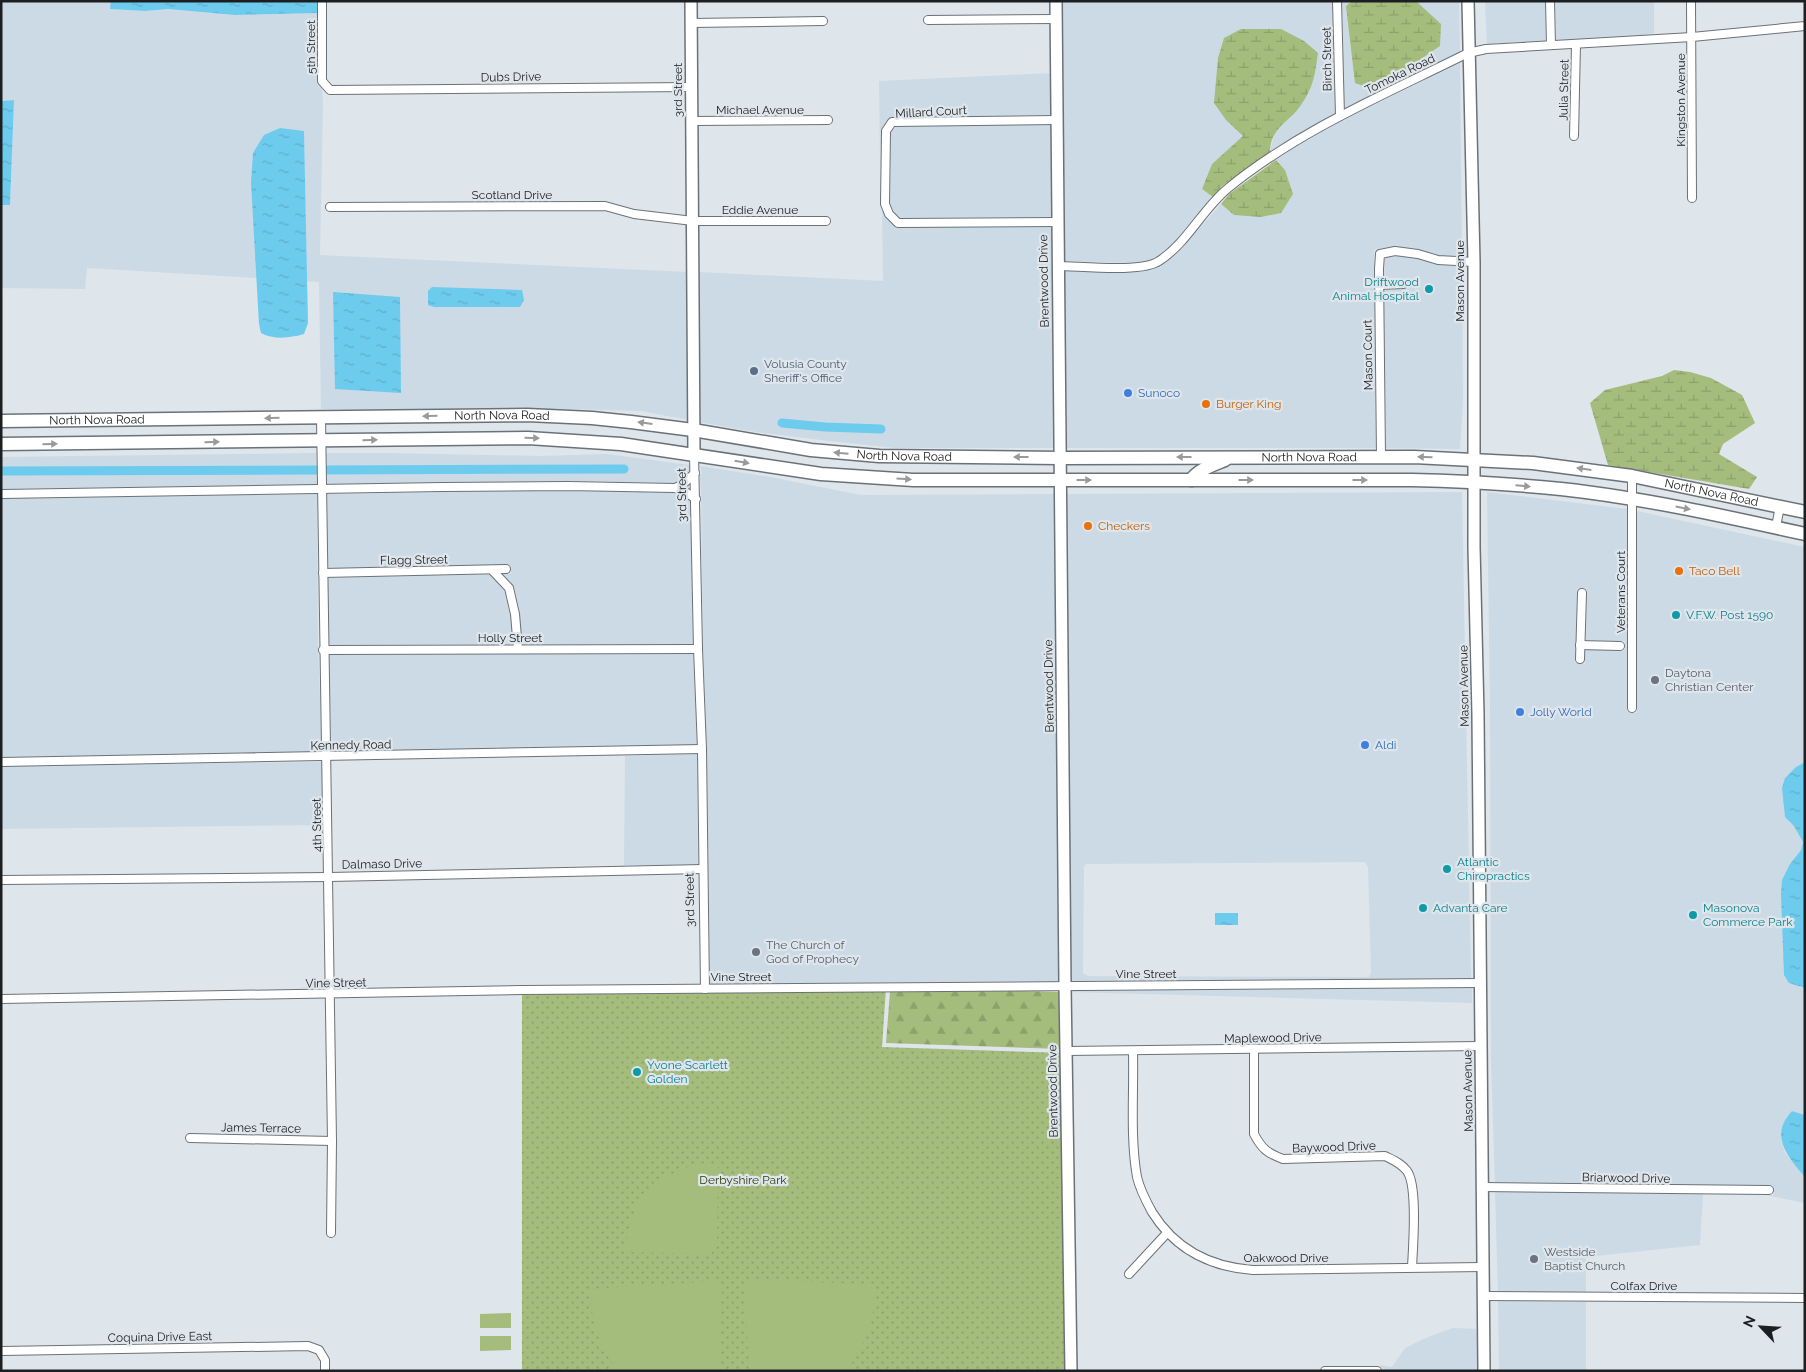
<svg xmlns="http://www.w3.org/2000/svg" width="1806" height="1372" viewBox="0 0 1806 1372" font-family="Raleway,sans-serif">
	<defs>
		<pattern id="grass-dots" width="8" height="8" patternUnits="userSpaceOnUse" patternTransform="scale(1.25)"><rect width="8" height="8" fill="#a4bc7c"/><path d="M2 2h.1M6 6h.1" fill="none" stroke="#8da16b" stroke-width="1.8" stroke-linecap="round"/></pattern>
		<pattern id="forest-firs" width="22" height="20" patternUnits="userSpaceOnUse" patternTransform="scale(1.25)"><rect width="22" height="20" fill="#a4bc7c"/><path d="M5 1l3.5 6h-7zM16 11l3.5 6h-7z" fill="#8da16b"/></pattern>
		<pattern id="wetland-marsh" width="20" height="14" patternUnits="userSpaceOnUse" patternTransform="scale(1.25)"><rect width="20" height="14" fill="#a4bc7c"/><path d="M1 5h8M5 5V1M11 12h8M15 12V8" fill="none" stroke="#8da16b"/></pattern>
		<pattern id="water-ripples" width="26" height="14" patternUnits="userSpaceOnUse" patternTransform="scale(1.25)"><rect width="26" height="14" fill="#6dcbee"/><path d="M2 4q2-2 4 0t4 0M15 11q2-2 4 0t4 0" fill="none" stroke="#5eaecc"/></pattern>
	</defs>
	<rect width="100%" height="100%" fill="#dee5eb"/>
	<!-- built -->
	<g fill="#ccdae5" fill-rule="evenodd">
		<polygon points="1,1 111,1 111,9 145,11 168,9 235,15 317,13 317,80 322,87 323,103 320,255 688,272 688,420 641,411 567,409 321,409 319,282 307,281 304,131 251,183 257,278 87,268 85,289 1,288 1,205 10,205 14,100 1,101"/>
		<polygon points="1061,1 1332,1 1335,113 1285,142 1270,153 1275,131 1301,106 1226,120 1244,136 1212,164 1202,189 1213,197 1175,241 1156,258 1134,263 1062,261"/>
		<polygon points="1342,1 1352,1 1346,6 1441,24 1416,1 1459,1 1460,52 1344,108"/>
		<polygon points="1485,1 1545,1 1546,41 1487,44"/>
		<polygon points="1555,1 1654,1 1654,33 1638,36 1556,41"/>
		<polygon points="1460,63 1462,256 1438,256 1418,249 1395,247 1376,249 1374,251 1376,448 1065,448 1063,271 1136,272 1160,267 1183,247 1221,204 1234,215 1285,170 1276,160 1291,150 1341,121 1345,121 1345,119"/>
		<polygon points="1051,73 1051,115 891,118 888,120 881,130 880,155 879,81"/>
		<polygon points="1051,124 1052,217 899,218 893,212 890,204 891,133 895,127"/>
		<polygon points="882,209 886,217 898,227 1052,227 1055,448 895,448 829,441 756,432 698,422 698,272 883,281"/>
		<polygon points="1396,256 1417,258 1438,265 1462,266 1463,402 1460,449 1386,448 1384,289 1409,288 1408,279 1384,280 1385,258"/>
		<polygon points="316,453 317,485 1,489 1,457"/>
		<polygon points="326,453 389,453 541,456 607,454 690,465 690,471 680,480 671,483 568,481 327,485"/>
		<polygon points="700,466 770,477 861,495 1056,494 1060,981 710,984 707,753 703,649 701,501 702,498 701,497 700,475 702,473"/>
		<polygon points="569,490 673,492 682,495 691,501 693,644 328,645 328,578 511,574 510,565 328,569 327,494"/>
		<path d="M1462 492 1471 978 1070 981 1066 494ZM1365 862 1368 867 1371 973 1369 977 1088 976 1083 973 1084 867 1086 864Z"/>
		<path d="M1487 492 1627 509V712L1637 713V511L1805 547V762L1796 767 1788 821 1794 826 1803 841 1801 850 1790 864 1800 987 1805 988V1115L1792 1111 1786 1117 1781 1140 1785 1153 1805 1177V1203L1766 1195H1774L1773 1186 1495 1183 1491 1063 1490 703ZM1577 589 1587 590 1586 641H1625V650H1585V664L1575 663Z"/>
		<polygon points="317,494 318,646 322,753 1,757 1,498"/>
		<polygon points="693,653 697,745 332,752 328,655"/>
		<polygon points="697,754 698,865 624,865 625,756"/>
		<polygon points="322,762 323,825 1,829 1,766"/>
		<polygon points="1472,988 1472,1003 1070,992 1070,990"/>
		<polygon points="1495,1192 1703,1194 1700,1245 1586,1257 1586,1292 1498,1292"/>
		<polygon points="1498,1301 1586,1302 1586,1371 1499,1371"/>
		<polygon points="1453,1328 1478,1329 1478,1371 1386,1371 1380,1367 1380,1365 1392,1367 1405,1348 1428,1337"/>
	</g>
	<!-- grass -->
	<polygon fill="url(#grass-dots)" points="886,988 882,1047 1065,1053 1071,1371 522,1371 522,990"/>
	<!-- forest -->
	<polygon fill="url(#forest-firs)" points="1021,991 1060,992 1061,1049 886,1043 890,992"/>
	<!-- wetland -->
	<g fill="url(#wetland-marsh)">
		<polygon points="1352,1 1416,1 1441,24 1440,46 1375,90 1355,83 1346,6"/>
		<path d="M1241 29H1281L1304 41 1318 53C1315 74 1314 86 1301 105 1289 123 1270 127 1270 153L1222 186 1213 197 1202 189 1212 164 1243 136 1226 120 1214 103 1218 58 1224 38Z"/>
		<polygon points="1276,160 1285,170 1293,194 1281,213 1261,217 1234,215 1221,204 1229,194"/>
		<polygon points="1674,370 1690,372 1711,378 1742,395 1755,423 1723,444 1719,454 1757,477 1749,489 1608,465 1590,403 1605,390 1662,376"/>
	</g>
	<!-- garden -->
	<g fill="#a4bc7c">
		<path d="M701 1163 718 1164 717 1247 710 1254 626 1252C627 1201 653 1176 701 1163Z"/>
		<path d="M750 1280 876 1284C874 1321 868 1338 848 1369L846 1371H749L745 1288Z"/>
		<polygon points="715,1281 722,1287 719,1371 619,1371 615,1368 601,1345 593,1318 589,1289"/>
		<polygon points="511,1313 511,1328 480,1328 480,1314"/>
		<polygon points="480,1336 511,1336 511,1350 480,1351"/>
	</g>
	<!-- water -->
	<g fill="url(#water-ripples)">
		<polygon points="111,1 317,1 317,13 235,15 168,9 145,11 110,9"/>
		<polygon points="14,100 10,205 1,205 1,101"/>
		<path d="M280 128 304 131 308 323 304 334C290 338 274 340 261 333L259 324 251 183 253 153 264 135Z"/>
		<polygon points="432,287 522,290 524,300 520,307 434,307 428,305 428,291"/>
		<polygon points="333,292 400,297 401,393 335,389"/>
		<polygon points="1805,762 1805,988 1789,983 1784,975 1781,894 1782,880 1790,864 1801,850 1803,842 1794,826 1785,817 1782,788 1785,778 1796,767"/>
		<rect x="1215" y="913" width="23" height="12"/>
		<path d="M1792 1111 1805 1115V1177C1787 1157 1769 1135 1792 1111Z"/>
	</g>
	<g fill="none" stroke-linecap="round" stroke-linejoin="round">
		<!-- canal -->
		<g stroke="#6dcbee" stroke-width="9">
			<polyline points="782,423 825,427 881,429"/>
			<polyline points="1,471 624,469"/>
		</g>
		<!-- street casing -->
		<g stroke="#6b7277" stroke-width="10">
			<g id="street">
				<polyline points="322,1 322,81 330,90 692,87"/>
				<polyline points="1337,1 1340,116"/>
				<polyline points="1550,1 1551,45"/>
				<polyline points="1691,1 1692,198"/>
				<polyline points="928,20 1056,19"/>
				<polyline points="691,23 823,21"/>
				<polyline points="1056,120 892,122 886,131 885,204 889,214 898,223 1057,222"/>
				<polyline points="692,121 828,120"/>
				<polyline points="1574,136 1576,44"/>
				<polyline points="330,207 605,206 634,214 693,221 826,221"/>
				<path d="M1058 266C1080 266 1142 273 1159 261 1187 243 1202 210 1227 189 1299 130 1386 94 1468 53L1486 49 1692 37 1805 26"/>
				<polyline points="1379,285 1403,284"/>
				<polyline points="321,418 332,1141 331,1233"/>
				<polyline points="694,454 698,649 702,749 705,989"/>
				<polyline points="1381,457 1379,269 1380,254 1395,251 1418,254 1438,260 1474,262"/>
				<polyline points="675,488 683,484 695,473"/>
				<polyline points="1,494 443,487 568,486 675,488 684,491 696,499"/>
				<polyline points="1776,527 1780,506"/>
				<polyline points="492,570 509,588 515,614 518,649"/>
				<polyline points="323,573 506,569"/>
				<polyline points="1580,645 1620,646"/>
				<polyline points="323,650 698,649"/>
				<polyline points="1580,659 1582,593"/>
				<polyline points="1632,708 1632,476"/>
				<polyline points="1,762 702,749"/>
				<polyline points="1,880 329,877 703,869"/>
				<polyline points="1,999 522,990 1480,983"/>
				<path d="M1254 1050V1134C1262 1149 1267 1153 1283 1159L1385 1156C1393 1160 1401 1163 1407 1171 1418 1186 1413 1247 1412 1267"/>
				<polyline points="1066,1051 1481,1046"/>
				<path d="M1133 1052C1134 1093 1130 1137 1137 1177 1140 1190 1146 1201 1152 1212 1175 1249 1211 1267 1253 1270L1483 1267"/>
				<polyline points="190,1138 332,1141"/>
				<polyline points="1482,1187 1769,1190"/>
				<polyline points="1129,1274 1167,1233"/>
				<polyline points="1484,1296 1805,1298"/>
				<polyline points="1,1351 308,1346 319,1350 325,1360 325,1371"/>
				<polyline points="1325,1371 1377,1371"/>
			</g>
		</g>
		<!-- secondary casing -->
		<g stroke="#6b7277" stroke-width="14">
			<g id="secondary">
				<polyline points="691,1 694,454"/>
				<polyline points="1056,1 1065,986 1071,1371"/>
				<polyline points="1468,1 1474,262 1474,547 1478,715 1484,1371"/>
			</g>
		</g>
		<!-- primary casing -->
		<g stroke="#6b7277" stroke-width="15">
			<g id="primary">
				<path id="s1" d="M1 421 527 415 592 418 631 422 693 430 811 450 879 456 1060 458 1414 457 1533 463 1632 476 1805 512"/>
				<path d="M1 444 528 438 621 444 821 474 913 480H1412C1462 481 1511 484 1561 489 1643 498 1724 516 1805 534"/>
				<path d="M1191 480C1199 469 1213 465 1225 460"/>
			</g>
		</g>
		<!-- street -->
		<use href="#street" stroke="#fff" stroke-width="8"/>
		<!-- secondary -->
		<use href="#secondary" stroke="#fff" stroke-width="11"/>
		<!-- primary -->
		<use href="#primary" stroke="#fff" stroke-width="12"/>
	</g>
	<!-- one-way arrows -->
	<defs><path id="oneway-solid" d="M-6-.8H1V-3.2L6.5 0L1 3.2V.8H-6Z" transform="scale(1.25)"/></defs>
	<g fill="#999a9b">
		<use href="#oneway-solid" transform="translate(430 416) rotate(179)"/>
		<use href="#oneway-solid" transform="translate(272 418) rotate(179)"/>
		<use href="#oneway-solid" transform="translate(645 423) rotate(-173)"/>
		<use href="#oneway-solid" transform="translate(532 438) rotate(1)"/>
		<use href="#oneway-solid" transform="translate(370 440) rotate(-1)"/>
		<use href="#oneway-solid" transform="translate(212 442) rotate(-1)"/>
		<use href="#oneway-solid" transform="translate(50 444) rotate(-1)"/>
		<use href="#oneway-solid" transform="translate(841 453) rotate(-175)"/>
		<use href="#oneway-solid" transform="translate(1021 457) rotate(-180)"/>
		<use href="#oneway-solid" transform="translate(1184 457) rotate(180)"/>
		<use href="#oneway-solid" transform="translate(1425 457) rotate(-178)"/>
		<use href="#oneway-solid" transform="translate(742 462) rotate(10)"/>
		<use href="#oneway-solid" transform="translate(1584 469) rotate(-172)"/>
		<use href="#oneway-solid" transform="translate(904 479) rotate(3)"/>
		<use href="#oneway-solid" transform="translate(1084 480)"/>
		<use href="#oneway-solid" transform="translate(1246 480)"/>
		<use href="#oneway-solid" transform="translate(1360 480)"/>
		<use href="#oneway-solid" transform="translate(1523 486) rotate(5)"/>
		<use href="#oneway-solid" transform="translate(1683 508) rotate(11)"/>
	</g>
	<!-- markers -->
	<g fill="#0f9aa8" stroke="#dee5eb" stroke-width="2">
		<circle cx="1429" cy="289" r="5"/>
		<circle cx="1676" cy="615" r="5"/>
		<circle cx="1447" cy="869" r="5"/>
		<circle cx="1423" cy="908" r="5"/>
		<circle cx="1693" cy="915" r="5"/>
		<circle cx="637" cy="1072" r="5"/>
	</g>
	<circle fill="#5c6f8a" stroke="#dee5eb" stroke-width="2" cx="754" cy="371" r="5"/>
	<g fill="#3f7fe0" stroke="#dee5eb" stroke-width="2">
		<circle cx="1128" cy="393" r="5"/>
		<circle cx="1520" cy="712" r="5"/>
		<circle cx="1365" cy="745" r="5"/>
	</g>
	<g fill="#e8710a" stroke="#dee5eb" stroke-width="2">
		<circle cx="1206" cy="404" r="5"/>
		<circle cx="1088" cy="526" r="5"/>
		<circle cx="1679" cy="571" r="5"/>
	</g>
	<g fill="#6b7280" stroke="#dee5eb" stroke-width="2">
		<circle cx="1655" cy="680" r="5"/>
		<circle cx="756" cy="952" r="5"/>
		<circle cx="1534" cy="1259" r="5"/>
	</g>
	<g text-anchor="middle" dominant-baseline="central" stroke-width="4.5" stroke-linejoin="round" paint-order="stroke">
		<!-- street labels -->
		<g font-size="12" fill="#1c1f21" stroke="#dee5eb">
			<text transform="translate(311 47) rotate(-90)">5th Street</text>
			<text transform="translate(1327 59) rotate(-91)">Birch Street</text>
			<text transform="translate(1400 74) rotate(-26)">Tomoka Road</text>
			<text transform="translate(511 77) rotate(-1)">Dubs Drive</text>
			<text transform="translate(678 90) rotate(-90)">3rd Street</text>
			<text transform="translate(1564 90) rotate(-89)">Julia Street</text>
			<text transform="translate(1681 100) rotate(-90)">Kingston Avenue</text>
			<text x="760" y="110">Michael Avenue</text>
			<text transform="translate(931 112) rotate(-3)">Millard Court</text>
			<text x="512" y="195">Scotland Drive</text>
			<text x="760" y="210">Eddie Avenue</text>
			<text transform="translate(1044 281) rotate(-91)">Brentwood Drive</text>
			<text transform="translate(1460 281) rotate(-90)">Mason Avenue</text>
			<text transform="translate(1368 355) rotate(-91)">Mason Court</text>
			<text stroke="none"><textPath href="#s1" startOffset="501">North Nova Road</textPath></text>
			<text stroke="none"><textPath href="#s1" startOffset="96">North Nova Road</textPath></text>
			<text stroke="none"><textPath href="#s1" startOffset="906">North Nova Road</textPath></text>
			<text stroke="none"><textPath href="#s1" startOffset="1311">North Nova Road</textPath></text>
			<text stroke="none"><textPath href="#s1" startOffset="1716">North Nova Road</textPath></text>
			<text transform="translate(682 495) rotate(-91)">3rd Street</text>
			<text transform="translate(414 560) rotate(-1)">Flagg Street</text>
			<text transform="translate(1621 592) rotate(-90)">Veterans Court</text>
			<text x="510" y="638">Holly Street</text>
			<text transform="translate(1049 686) rotate(-91)">Brentwood Drive</text>
			<text transform="translate(1464 686) rotate(-91)">Mason Avenue</text>
			<text transform="translate(351 745) rotate(-1)">Kennedy Road</text>
			<text transform="translate(317 825) rotate(-91)">4th Street</text>
			<text transform="translate(382 864) rotate(-1)">Dalmaso Drive</text>
			<text transform="translate(690 900) rotate(-91)">3rd Street</text>
			<text x="1146" y="974">Vine Street</text>
			<text x="741" y="977">Vine Street</text>
			<text transform="translate(336 983) rotate(-1)">Vine Street</text>
			<text transform="translate(1273 1038) rotate(-1)">Maplewood Drive</text>
			<text transform="translate(1053 1091) rotate(-91)">Brentwood Drive</text>
			<text transform="translate(1468 1091) rotate(-91)">Mason Avenue</text>
			<text transform="translate(261 1128) rotate(1)">James Terrace</text>
			<text transform="translate(1334 1147) rotate(-2)">Baywood Drive</text>
			<text transform="translate(1626 1178) rotate(1)">Briarwood Drive</text>
			<text x="1286" y="1258">Oakwood Drive</text>
			<text x="1644" y="1286">Colfax Drive</text>
			<text transform="translate(160 1337) rotate(-1)">Coquina Drive East</text>
		</g>
		<!-- culture labels -->
		<g font-size="12" fill="#0d838f" stroke="#dee5eb" text-anchor="start">
			<text x="1419" y="282" text-anchor="end">Driftwood<tspan x="1419" dy="14">Animal Hospital</tspan></text>
			<text x="1686" y="615">V.F.W. Post 1590</text>
			<text x="1457" y="862">Atlantic<tspan x="1457" dy="14">Chiropractics</tspan></text>
			<text x="1433" y="908">Advanta Care</text>
			<text x="1703" y="908">Masonova<tspan x="1703" dy="14">Commerce Park</tspan></text>
			<text x="647" y="1065">Yvone Scarlett<tspan x="647" dy="14">Golden</tspan></text>
		</g>
		<!-- service labels -->
		<g font-size="12" fill="#4e5e75" stroke="#dee5eb" text-anchor="start">
			<text x="764" y="364">Volusia County<tspan x="764" dy="14">Sheriff's Office</tspan></text>
		</g>
		<!-- shop labels -->
		<g font-size="12" fill="#366cbe" stroke="#dee5eb" text-anchor="start">
			<text x="1138" y="393">Sunoco</text>
			<text x="1530" y="712">Jolly World</text>
			<text x="1375" y="745">Aldi</text>
		</g>
		<!-- food labels -->
		<g font-size="12" fill="#c56008" stroke="#dee5eb" text-anchor="start">
			<text x="1216" y="404">Burger King</text>
			<text x="1098" y="526">Checkers</text>
			<text x="1689" y="571">Taco Bell</text>
		</g>
		<!-- worship labels -->
		<g font-size="12" fill="#5b616d" stroke="#dee5eb" text-anchor="start">
			<text x="1665" y="673">Daytona<tspan x="1665" dy="14">Christian Center</tspan></text>
			<text x="766" y="945">The Church of<tspan x="766" dy="14">God of Prophecy</tspan></text>
			<text x="1544" y="1252">Westside<tspan x="1544" dy="14">Baptist Church</tspan></text>
		</g>
		<!-- park labels -->
		<g font-size="12" fill="#2f3f08" stroke="#dee5eb">
			<text x="743" y="1180">Derbyshire Park</text>
		</g>
	</g>
	<!-- border -->
	<rect width="1806" height="1372" fill="none" stroke="#1c1f21" stroke-width="5"/>
	<!-- north arrow -->
	<g transform="translate(1761 1327) rotate(295)" stroke="#dee5eb" stroke-width="4" paint-order="stroke">
	<path d="M0-4L9 19L0 12L-9 19Z" fill="#1c1f21"/>
	<text y="-8" font-size="14" font-weight="bold" text-anchor="middle" fill="#1c1f21">N</text>
	</g>
</svg>
